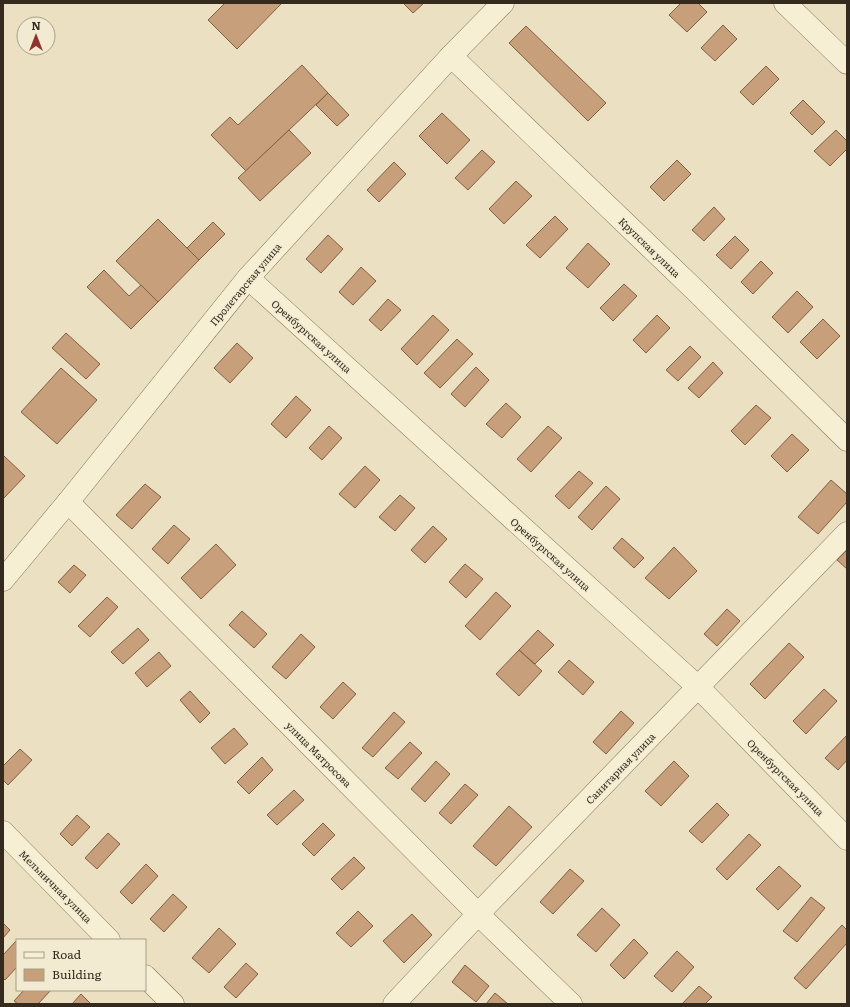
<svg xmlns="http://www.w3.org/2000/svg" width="850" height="1007" viewBox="0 0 850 1007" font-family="Literata,serif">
	<rect width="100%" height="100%" fill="#ebe1c2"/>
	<!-- building -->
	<g fill="#c79f7a" stroke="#815f41">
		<polygon points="225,3 282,3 237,49 208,20"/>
		<polygon points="403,3 424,3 413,13"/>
		<polygon points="681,3 698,3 707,12 687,32 669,15"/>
		<polygon points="723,25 737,39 715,61 701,48"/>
		<polygon points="526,26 606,103 588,121 509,43"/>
		<polygon points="302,65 328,93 246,171 211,135 230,117 238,125"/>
		<polygon points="766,66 779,79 753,105 740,92"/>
		<polygon points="328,93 349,115 337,126 316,105"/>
		<polygon points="803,100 825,122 812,135 790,113"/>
		<polygon points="442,113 470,140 447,164 419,136"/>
		<polygon points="289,130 311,153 260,201 238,178"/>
		<polygon points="836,130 847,141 847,149 830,166 814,151"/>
		<polygon points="482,150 495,162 468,190 455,178"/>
		<polygon points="677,160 691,174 664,201 650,187"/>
		<polygon points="394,162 406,174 379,202 367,190"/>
		<polygon points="516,181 532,196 504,224 489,209"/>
		<polygon points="714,207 725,219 704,241 692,230"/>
		<polygon points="555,216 568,229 540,258 526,245"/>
		<polygon points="158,219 199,260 158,302 116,261"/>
		<polygon points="213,222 225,234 199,260 187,248"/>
		<polygon points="328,235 343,249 321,273 306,259"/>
		<polygon points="735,236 749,250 731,269 716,255"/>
		<polygon points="588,243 610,264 588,288 566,268"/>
		<polygon points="761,261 773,273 753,294 741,282"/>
		<polygon points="361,267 376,281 353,305 339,292"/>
		<polygon points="104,270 129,296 141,285 158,302 131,329 87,287"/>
		<polygon points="624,284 637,296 613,321 600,308"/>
		<polygon points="797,291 813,307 788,333 772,317"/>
		<polygon points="388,299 401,310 381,331 369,320"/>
		<polygon points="433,315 449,330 417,365 401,349"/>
		<polygon points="657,315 670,328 646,353 633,340"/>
		<polygon points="823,319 840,336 817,359 800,342"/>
		<polygon points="66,333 100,364 86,379 52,348"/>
		<polygon points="457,339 473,354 440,388 424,373"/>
		<polygon points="237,343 253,358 230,383 214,368"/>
		<polygon points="690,346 701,357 678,381 666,370"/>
		<polygon points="713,362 723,373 699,398 688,388"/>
		<polygon points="476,367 489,380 465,407 451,394"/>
		<polygon points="61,368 97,400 57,444 21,412"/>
		<polygon points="296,396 311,410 286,438 271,424"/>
		<polygon points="506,403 521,417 502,438 486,424"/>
		<polygon points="756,405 771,418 745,445 731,431"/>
		<polygon points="329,426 342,438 322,460 309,448"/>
		<polygon points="548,426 562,438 531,472 517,459"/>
		<polygon points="792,434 809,450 787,472 771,456"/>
		<polygon points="3,455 25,476 3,499"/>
		<polygon points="365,466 380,480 355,508 339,494"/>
		<polygon points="579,471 593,483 569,509 555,496"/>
		<polygon points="831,480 847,494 847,502 818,534 798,517"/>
		<polygon points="145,484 161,497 132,529 116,515"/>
		<polygon points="606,486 620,499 592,530 578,517"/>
		<polygon points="400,495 415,508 395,531 379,517"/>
		<polygon points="174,525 190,539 168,564 152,549"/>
		<polygon points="433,526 447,539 425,563 411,550"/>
		<polygon points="622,538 644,558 634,568 613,548"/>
		<polygon points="216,544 236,565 201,599 181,578"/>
		<polygon points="674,547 697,571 669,599 645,578"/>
		<polygon points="847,550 847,569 837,560"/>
		<polygon points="465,564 483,579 466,598 449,582"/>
		<polygon points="74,565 86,575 70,593 58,582"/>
		<polygon points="496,592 511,606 480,640 465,626"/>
		<polygon points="107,597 118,607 90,637 78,626"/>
		<polygon points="727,609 740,621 717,646 704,634"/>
		<polygon points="242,611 267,634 254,648 229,625"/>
		<polygon points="138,628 149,640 123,664 111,652"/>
		<polygon points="538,630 554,645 535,664 519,650"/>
		<polygon points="301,634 315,647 286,679 272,667"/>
		<polygon points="789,643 804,657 765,699 750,684"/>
		<polygon points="519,650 542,671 519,696 496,674"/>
		<polygon points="159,652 171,666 147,687 135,673"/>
		<polygon points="569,660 594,682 583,695 558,672"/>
		<polygon points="343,682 356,694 333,719 320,707"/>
		<polygon points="824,689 837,701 806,734 793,721"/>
		<polygon points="190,691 210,713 200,723 180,700"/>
		<polygon points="621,711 634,723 606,754 593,742"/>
		<polygon points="394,712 405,722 373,757 362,748"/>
		<polygon points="234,728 248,744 225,764 211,748"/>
		<polygon points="847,735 847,760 838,770 825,758"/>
		<polygon points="410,742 422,753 398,779 385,768"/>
		<polygon points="20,749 32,760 8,785 3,780 3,766"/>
		<polygon points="262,757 273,770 249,794 237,782"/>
		<polygon points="436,761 450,774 425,802 411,789"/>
		<polygon points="674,761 689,776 661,806 645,791"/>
		<polygon points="465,784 478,795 451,824 439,813"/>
		<polygon points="294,790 304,800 277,825 267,815"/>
		<polygon points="717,803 729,815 702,843 689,831"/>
		<polygon points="509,806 532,827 496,866 473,846"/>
		<polygon points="77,815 90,827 72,846 60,834"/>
		<polygon points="323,823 335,835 314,856 302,844"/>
		<polygon points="108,833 120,844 97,869 85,858"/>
		<polygon points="749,834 761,845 727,880 716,869"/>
		<polygon points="354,857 365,868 342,890 331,879"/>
		<polygon points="146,864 158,876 132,904 120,892"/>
		<polygon points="779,866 801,886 778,910 756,889"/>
		<polygon points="570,869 584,881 553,914 540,902"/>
		<polygon points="173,894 187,907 164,932 150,919"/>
		<polygon points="811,897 825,908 797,942 783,931"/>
		<polygon points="602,908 620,925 596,952 577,935"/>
		<polygon points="358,911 373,926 351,947 336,933"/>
		<polygon points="412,914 432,935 404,963 383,941"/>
		<polygon points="3,923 10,930 3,938"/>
		<polygon points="842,925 847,930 847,943 806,989 794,978"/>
		<polygon points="219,928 236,944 209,973 192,958"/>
		<polygon points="634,939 648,953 624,979 610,965"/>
		<polygon points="17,940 17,967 5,980 3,978 3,955"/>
		<polygon points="677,951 694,967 672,992 654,976"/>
		<polygon points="246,963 258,974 236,998 224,987"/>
		<polygon points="465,965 489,986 476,1002 452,982"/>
		<polygon points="699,986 712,997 705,1004 682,1004"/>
		<polygon points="24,990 51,990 38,1004 18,1004 14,1001"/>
		<polygon points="495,993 508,1004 486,1004"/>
		<polygon points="81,994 91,1004 72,1004"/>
	</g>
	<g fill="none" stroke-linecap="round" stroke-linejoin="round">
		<!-- minor casing -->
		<g stroke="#84735a" stroke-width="23">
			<g id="minor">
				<polyline points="785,3 847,63"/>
				<polyline points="451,56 696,291 847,440"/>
				<polyline points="248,278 698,687 847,839"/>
				<polyline points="68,502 478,914 571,1004"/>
				<polyline points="3,580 68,502 248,278 451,56 503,3"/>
				<polyline points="3,832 109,940"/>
				<polyline points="145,976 173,1004"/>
				<polyline points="394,1004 478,914 847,533"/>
			</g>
		</g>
		<!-- minor -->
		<use href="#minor" stroke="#f6efd4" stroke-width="22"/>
	</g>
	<g text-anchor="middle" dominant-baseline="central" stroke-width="3" stroke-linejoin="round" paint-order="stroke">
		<!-- street labels -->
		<g font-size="10" fill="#342a1e" stroke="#f3ebd1">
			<text transform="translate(650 247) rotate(44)">Крупская улица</text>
			<text transform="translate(245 284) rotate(-50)">Пролетарская улица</text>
			<text transform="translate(312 336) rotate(42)">Оренбургская улица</text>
			<text transform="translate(551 554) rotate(42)">Оренбургская улица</text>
			<text transform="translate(319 754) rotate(45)">улица Матросова</text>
			<text transform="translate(620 768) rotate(-46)">Санитарная улица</text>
			<text transform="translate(786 777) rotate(45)">Оренбургская улица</text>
			<text transform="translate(56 886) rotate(45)">Мельничная улица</text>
		</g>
	</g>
	<!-- border -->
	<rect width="850" height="1007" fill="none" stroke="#342a1e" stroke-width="8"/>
	<!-- legend -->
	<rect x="16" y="939" width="130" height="52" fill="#f3ebd1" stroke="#a79e89"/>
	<rect x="24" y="952" width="20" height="6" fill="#f6efd4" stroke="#a79e89"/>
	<text x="52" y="959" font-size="12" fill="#342a1e">Road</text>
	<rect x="24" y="969" width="20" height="12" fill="#c79f7a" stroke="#a79e89"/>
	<text x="52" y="979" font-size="12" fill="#342a1e">Building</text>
	<!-- north arrow -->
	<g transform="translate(36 36)"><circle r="19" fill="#f3ebd1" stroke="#a79e89"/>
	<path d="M0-3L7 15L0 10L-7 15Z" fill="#8f342e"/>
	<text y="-6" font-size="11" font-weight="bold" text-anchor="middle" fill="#342a1e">N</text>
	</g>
</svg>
